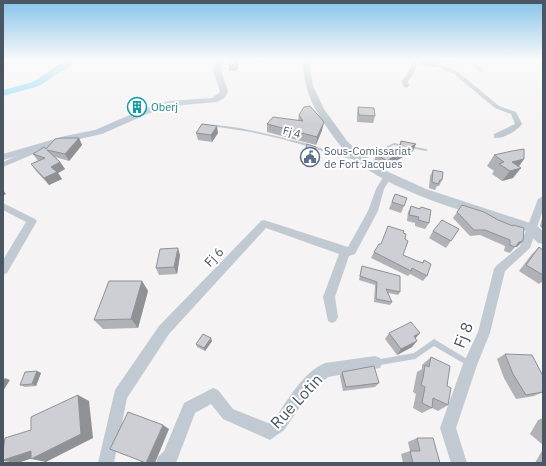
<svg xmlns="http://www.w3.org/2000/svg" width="546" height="466" viewBox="0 0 546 466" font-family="'IBM Plex Sans',sans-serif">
	<rect width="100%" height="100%" fill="#f5f3f3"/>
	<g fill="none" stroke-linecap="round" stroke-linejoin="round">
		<!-- river -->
		<polygon fill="#90daee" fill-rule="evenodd" points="66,60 75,60 70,66 39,86 3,96 3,90 33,82"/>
		<!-- service -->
		<g fill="#c1cad2" fill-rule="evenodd">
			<polygon points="237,60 241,61 241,60 243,60 243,63 241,64"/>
			<polygon points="217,125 240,128 272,135 305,143 341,155 360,159 394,143 426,149 428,150 426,151 394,145 361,161 338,156 303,145 282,139 251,132 218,127 216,126"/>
			<polygon points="434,339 472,362 473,364 472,366 470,367 468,366 434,346 415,359 375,366 373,365 372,363 373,361 375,360 414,353"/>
		</g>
		<!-- minor -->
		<g fill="#c1cad2" fill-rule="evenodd">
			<polygon points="409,60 414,60 417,64 415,72 408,81 409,86 406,88 403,86 402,81 409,72 411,64"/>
			<path d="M433 60H438L442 65 458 72 499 106 516 112 522 124C517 131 503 139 494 138V134L515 124 511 114 495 108 454 74 438 67Z"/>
			<polygon points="466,60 471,60 485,71 480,72"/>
			<polygon points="31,146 37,146 38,148 36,153 3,167 3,162 30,150"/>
			<polygon points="388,173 392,176 384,189 378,211 355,254 349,256 335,297 338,317 336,321 332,323 328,321 323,297 339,254 266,228 169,334 127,398 114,463 98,463 115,390 159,326 261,221 264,220 348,247 368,211 376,189 385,174"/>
			<polygon points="543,196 543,210 530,248 505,271 490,333 477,365 456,428 467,463 451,463 440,428 463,364 478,332 494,269 496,266 520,246 538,199"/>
			<polygon points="3,203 35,219 37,221 7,273 3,275 3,260 26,222 3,210"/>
			<path d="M375 356 380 358 382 363 380 368 328 377 308 395 284 430 270 440 223 419 211 404 195 413 176 463H156L158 457 164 451 184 403 213 388 218 390 233 409 268 423 274 420C287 401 303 372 325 363Z"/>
		</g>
		<!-- tertiary -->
		<path fill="#c1cad2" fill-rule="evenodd" d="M303 60H309L313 86 324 109 347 141 365 158 384 170 426 189 536 225 543 231V244L538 243 526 231C474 214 394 194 352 158 341 148 332 135 324 123 310 103 303 84 303 60Z"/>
		<!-- secondary -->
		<polygon fill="#c1cbd6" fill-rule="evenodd" points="216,60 223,60 221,70 228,92 224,98 217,102 172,106 147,114 102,134 71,141 3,160 3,154 65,136 95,130 141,110 168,101 212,98 220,92 213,70"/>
	</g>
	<!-- wall -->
	<g fill="#b0b2b7">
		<polygon points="230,60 238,60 237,71 229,71 229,65"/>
		<polygon points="253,60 265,60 264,62 253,61"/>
		<polygon points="417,60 436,60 438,61 436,67 418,65"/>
		<polygon points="440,60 456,60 455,62 442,62"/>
		<polygon points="358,107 375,116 373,123 357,122 357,113"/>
		<polygon points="299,115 322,130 316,145 267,132 267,124 298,121"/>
		<polygon points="196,133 218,133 212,142 198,140"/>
		<polygon points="79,138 82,145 69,161 55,157 60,162 65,169 58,173 62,179 49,185 36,171 31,164 38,161 33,154"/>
		<polygon points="401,141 413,151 396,161 396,159 396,161 384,168 374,162 376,154 397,154 398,148"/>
		<polygon points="316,147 313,161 304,160 304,157"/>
		<polygon points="494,155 524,159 519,166 513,178 502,181 492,174 494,171 487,166"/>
		<polygon points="433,170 442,180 439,186 437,186 435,190 429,188 430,176"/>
		<polygon points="395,194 404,206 401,213 389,209"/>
		<polygon points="411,206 420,209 421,207 429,223 425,229 415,226 415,223 407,221 408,212"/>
		<polygon points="457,212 498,220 512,226 513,225 517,247 515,247 510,253 504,251 505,246 480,235 470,236 453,218"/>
		<polygon points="543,215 543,230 540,226"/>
		<polygon points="459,229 446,248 429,238 433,231"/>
		<polygon points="403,233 405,239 403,255 417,261 422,263 424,260 427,276 423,281 410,274 408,276 371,258 374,252 381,244"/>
		<polygon points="539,247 543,250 543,281 539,284 519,271 532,254"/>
		<polygon points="180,255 177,274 159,275 156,268"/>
		<polygon points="362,266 400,292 398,295 388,293 392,302 390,305 374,302 375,285 359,280 361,269"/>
		<polygon points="142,281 148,291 138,328 103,329 94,320"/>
		<polygon points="389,333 415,338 412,347 397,355 385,339"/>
		<polygon points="212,341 205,351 197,347 196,344"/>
		<polygon points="505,354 543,392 534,396 516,399 504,378 497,359"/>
		<polygon points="431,357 447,386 448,405 438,411 432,408 422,413 413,408 416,394 413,392 417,372 422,369 422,365"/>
		<polygon points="37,371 41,373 36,386 25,387 20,385"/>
		<polygon points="342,372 379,383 375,387 343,391 340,376"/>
		<polygon points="543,418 543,445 530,434 538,420"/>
		<polygon points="417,438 440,463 403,463 401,454 410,451 408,442"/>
		<polygon points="543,449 543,463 535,463"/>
	</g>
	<!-- shaded-wall -->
	<g fill="#909195">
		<polygon points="237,60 238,60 238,63 237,71 236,65"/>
		<polygon points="324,122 322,130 316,145 317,137"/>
		<polygon points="217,126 218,133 212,142 211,135"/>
		<polygon points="79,138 82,145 69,161 65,154"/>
		<polygon points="416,144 413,151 396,161 399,154"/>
		<polygon points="398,154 396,161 384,168 387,161"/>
		<polygon points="524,159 517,169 512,162"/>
		<polygon points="60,162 65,169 58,173 62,179 49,185 44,178 51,167"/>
		<polygon points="521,168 513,178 502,181 510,171"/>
		<polygon points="3,190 6,194 3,196"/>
		<polygon points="523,241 517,247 515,247 519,242"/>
		<polygon points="178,248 180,255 177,274 174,267"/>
		<polygon points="142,281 148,291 138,328 131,319"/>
		<polygon points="420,333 415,339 414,336"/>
		<polygon points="211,338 212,341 205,351 204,348"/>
		<polygon points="417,341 412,347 397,355 401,349"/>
		<polygon points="37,371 41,373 36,386 32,384"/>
		<polygon points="5,378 10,380 3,391 3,381"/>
		<polygon points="78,395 89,401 93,438 46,462 31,459 36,457 18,463 3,461 3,460 31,451"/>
		<polygon points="163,425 169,429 155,463 146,463"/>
	</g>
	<!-- building -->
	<g fill="#cdcfd5" stroke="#909195">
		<polygon points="230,60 237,60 236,65 229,65"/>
		<polygon points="420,60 436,60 438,61"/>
		<polygon points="310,106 324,122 317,137 267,124 273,117 303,121 299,115 304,107"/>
		<polygon points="358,107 374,108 375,116 359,115"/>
		<polygon points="202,124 217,126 211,135 196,133"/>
		<polygon points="61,138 79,138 65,154 47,150 60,162 51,167 57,172 44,178 31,164 45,158 33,154 44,147 46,149 55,139"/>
		<polygon points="401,141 416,144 399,154"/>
		<polygon points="307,144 316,147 314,158 304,157"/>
		<polygon points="388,148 398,154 387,161 376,154"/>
		<polygon points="524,149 524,159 512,162 521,168 510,171 499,164 504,162 494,155 512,151"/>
		<polygon points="433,170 443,172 442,180 440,180 438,184 432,182"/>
		<polygon points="395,194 407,198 404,206 392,202"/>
		<polygon points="462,205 484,212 498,220 513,226 513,225 524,228 523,241 519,242 515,247 510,245 510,240 485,230 474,230 457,212"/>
		<polygon points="411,206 420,209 421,207 431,210 429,223 418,220 419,217 409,215"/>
		<polygon points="442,220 459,229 451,241 433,231"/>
		<polygon points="388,226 404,231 403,233 406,234 405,239 408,241 403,255 417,261 423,263 424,260 431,264 427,276 412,268 411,271 374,252 379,244 381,244"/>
		<polygon points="539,247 543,250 543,275 526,265"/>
		<polygon points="178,248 174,267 156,268 160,249"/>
		<polygon points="362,266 400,276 400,292 386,289 392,302 376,299 377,282 360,276"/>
		<polygon points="109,281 142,281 131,319 94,320"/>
		<polygon points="411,322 420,333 414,336 417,341 401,349 389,333"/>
		<polygon points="203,334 211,338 204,348 196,344"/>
		<polygon points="505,354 532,355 543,376 543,392 526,395 513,374"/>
		<polygon points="431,357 450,366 447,386 451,388 448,405 433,398 432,408 422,403 425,387 421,385 423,378 425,365 429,367"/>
		<polygon points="374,366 379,383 346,387 342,372"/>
		<polygon points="37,371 32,384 20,385 25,372"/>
		<polygon points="78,395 81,434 31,459 31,451 3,460 3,450 5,438 31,430 31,417"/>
		<polygon points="128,412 163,425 146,463 110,449"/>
		<polygon points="417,438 433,438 440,463 413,463 410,451 420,451"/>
	</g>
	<!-- sky -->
	<linearGradient id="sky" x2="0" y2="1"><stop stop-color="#85c3ea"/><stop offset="0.48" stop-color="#fafafa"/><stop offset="1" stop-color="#fafafa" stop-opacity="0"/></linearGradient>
	<rect width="546" height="125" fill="url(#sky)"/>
	<!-- icons -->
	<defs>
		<g id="building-ring" transform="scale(1)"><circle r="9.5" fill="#fff" stroke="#0f9aa8" stroke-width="1.5"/><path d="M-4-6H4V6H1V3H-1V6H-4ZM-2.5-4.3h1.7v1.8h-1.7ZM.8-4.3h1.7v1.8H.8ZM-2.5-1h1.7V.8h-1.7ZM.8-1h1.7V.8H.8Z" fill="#0f9aa8"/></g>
		<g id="civic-ring" transform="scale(1)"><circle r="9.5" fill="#fff" stroke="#5c6f8a" stroke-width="1.5"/><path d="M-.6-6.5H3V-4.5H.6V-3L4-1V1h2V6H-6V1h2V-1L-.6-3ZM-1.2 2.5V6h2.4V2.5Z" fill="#5c6f8a"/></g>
	</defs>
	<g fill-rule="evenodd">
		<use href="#building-ring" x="137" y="107"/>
		<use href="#civic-ring" x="310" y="157"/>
	</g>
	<g text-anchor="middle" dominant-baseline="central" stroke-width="4" stroke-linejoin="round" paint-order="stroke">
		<!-- far-culture labels -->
		<g font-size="11" fill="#0d838f" stroke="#fff" text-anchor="start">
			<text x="151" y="107">Oberj</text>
		</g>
		<!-- far-street labels -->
		<g font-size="11" fill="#4a5661" stroke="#fff">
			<text transform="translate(292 132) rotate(14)">Fj 4</text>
		</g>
		<!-- far-service labels -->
		<g font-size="11" fill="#4e5e75" stroke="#fff" text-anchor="start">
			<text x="324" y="151">Sous-Comissariat<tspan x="324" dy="13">de Fort Jacques</tspan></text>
		</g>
		<!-- street labels -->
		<g font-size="13" fill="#4a5661" stroke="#fff">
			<text transform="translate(214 257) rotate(-47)">Fj 6</text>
		</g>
		<!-- near-street labels -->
		<g font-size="16" fill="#4a5661" stroke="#fff">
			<text transform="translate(463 335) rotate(-68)">Fj 8</text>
			<text transform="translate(296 401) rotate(-47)">Rue Lotin</text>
		</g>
	</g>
	<!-- border -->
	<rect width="546" height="466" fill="none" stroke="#4a5661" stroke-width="8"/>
</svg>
